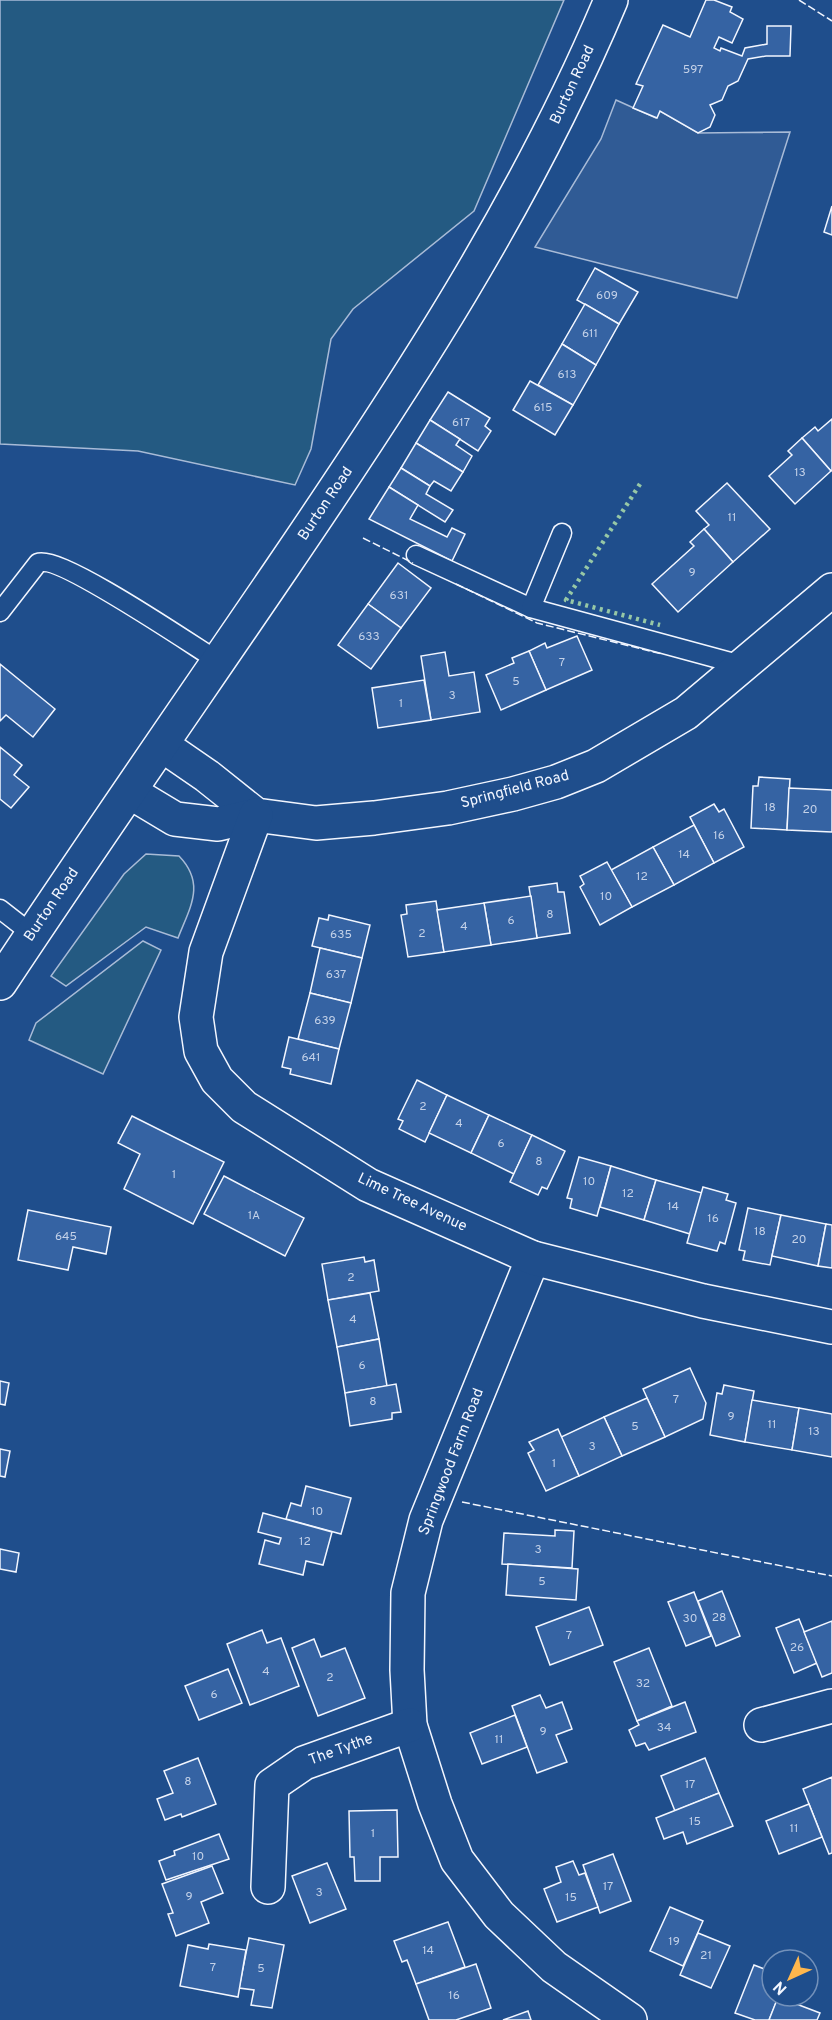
<svg xmlns="http://www.w3.org/2000/svg" width="832" height="2020" viewBox="0 0 832 2020" font-family="Overpass,sans-serif">
	<rect width="100%" height="100%" fill="#1f4e8c"/>
	<!-- green -->
	<g fill="#245a82" stroke="#a8bbd7" stroke-width="1.5">
		<polygon points="0,0 564,0 474,211 353,309 331,339 311,449 295,485 138,451 0,444"/>
		<path d="M146 854 179 856C206 884 190 907 178 938L146 927 66 986 51 976 124 874Z"/>
		<polygon points="143,941 161,950 103,1074 29,1040 36,1023"/>
	</g>
	<!-- parking -->
	<polygon fill="#305b95" stroke="#a8bbd7" stroke-width="1.5" points="616,100 656,118 660,111 698,133 790,132 737,298 535,247 601,139"/>
	<!-- building -->
	<g fill="#3563a3" stroke="#f2f6ff" stroke-width="1.5">
		<polygon points="706,0 714,0 732,7 730,12 743,19 732,43 719,37 714,48 720,51 721,48 742,56 745,48 767,44 767,26 791,26 790,56 766,56 748,59 738,81 728,86 722,100 710,105 715,115 710,127 698,133 660,111 657,118 633,108 643,86 636,84 663,25 690,37"/>
		<polygon points="832,206 832,235 824,232"/>
		<polygon points="595,268 638,292 619,324 577,300"/>
		<polygon points="585,304 619,324 596,365 562,344"/>
		<polygon points="562,344 596,365 573,405 538,385"/>
		<polygon points="530,381 573,405 555,435 513,410"/>
		<polygon points="448,392 490,418 485,426 491,431 478,451 430,420"/>
		<polygon points="832,419 832,470 831,471 802,438 815,427 818,431"/>
		<polygon points="430,420 460,439 456,445 472,456 463,472 416,443"/>
		<polygon points="802,438 831,471 795,504 769,476 792,455 788,451"/>
		<polygon points="416,443 463,472 451,491 434,481 430,486 401,468"/>
		<polygon points="401,468 430,486 426,494 453,510 445,522 389,487"/>
		<polygon points="727,483 770,529 733,562 704,529 709,525 696,511"/>
		<polygon points="389,487 418,505 410,519 447,537 452,528 465,534 452,561 369,519"/>
		<polygon points="704,529 733,562 678,612 652,584 694,546 690,542"/>
		<polygon points="398,563 431,588 401,628 368,604"/>
		<polygon points="368,604 401,628 371,669 338,645"/>
		<polygon points="577,636 592,670 546,690 529,651 545,643 547,648"/>
		<polygon points="529,651 546,690 501,710 486,675 514,663 512,658"/>
		<polygon points="445,652 449,676 474,672 480,712 431,720 421,656"/>
		<polygon points="0,664 55,709 33,737 6,715 0,721"/>
		<polygon points="424,680 431,720 378,728 372,688"/>
		<polygon points="0,747 22,765 14,775 29,787 11,808 0,799"/>
		<polygon points="759,777 790,779 787,830 751,828 753,786 758,786"/>
		<polygon points="789,788 832,790 832,832 787,830"/>
		<polygon points="714,804 719,812 724,809 744,847 714,863 690,817"/>
		<polygon points="694,825 714,863 674,885 653,847"/>
		<polygon points="653,847 674,885 632,907 611,870"/>
		<polygon points="607,862 632,907 600,925 580,887 584,884 580,876"/>
		<polygon points="557,883 558,892 564,892 570,933 537,938 529,887"/>
		<polygon points="531,896 537,938 491,945 484,903"/>
		<polygon points="436,901 444,952 408,957 401,915 407,914 406,905"/>
		<polygon points="484,903 491,945 444,952 437,910"/>
		<polygon points="329,915 370,925 362,958 312,946 319,918 328,920"/>
		<polygon points="320,948 362,958 351,1003 310,993"/>
		<polygon points="310,993 351,1003 339,1049 298,1039"/>
		<polygon points="289,1037 339,1049 331,1084 290,1074 291,1069 282,1067"/>
		<polygon points="417,1080 447,1095 425,1142 399,1129 403,1121 398,1119"/>
		<polygon points="447,1095 489,1115 471,1153 429,1133"/>
		<polygon points="489,1115 532,1135 514,1174 471,1153"/>
		<polygon points="132,1116 224,1162 193,1224 124,1189 140,1154 118,1143"/>
		<polygon points="532,1135 565,1151 547,1189 542,1187 538,1195 510,1182"/>
		<polygon points="579,1157 611,1166 597,1216 570,1208 572,1199 567,1198"/>
		<polygon points="611,1166 656,1180 644,1220 600,1207"/>
		<polygon points="224,1176 304,1218 285,1256 204,1214"/>
		<polygon points="656,1180 702,1193 690,1234 644,1220"/>
		<polygon points="703,1187 728,1194 726,1200 736,1203 725,1244 720,1242 717,1251 687,1243"/>
		<polygon points="748,1208 781,1215 770,1265 743,1260 745,1251 739,1250"/>
		<polygon points="28,1210 111,1227 106,1254 73,1247 68,1270 18,1260"/>
		<polygon points="781,1215 826,1224 818,1266 772,1256"/>
		<polygon points="826,1224 832,1225 832,1268 818,1266"/>
		<polygon points="364,1257 365,1262 374,1260 379,1291 328,1300 322,1264"/>
		<polygon points="370,1293 379,1339 337,1347 328,1300"/>
		<polygon points="379,1339 387,1386 345,1393 337,1347"/>
		<polygon points="690,1368 706,1403 703,1419 665,1437 643,1389"/>
		<polygon points="0,1381 9,1383 5,1405 0,1404"/>
		<polygon points="396,1384 401,1412 392,1413 392,1419 350,1426 345,1393"/>
		<polygon points="724,1385 754,1391 745,1442 710,1435 717,1393 722,1394"/>
		<polygon points="647,1398 665,1437 622,1456 604,1417"/>
		<polygon points="752,1400 799,1408 792,1450 745,1442"/>
		<polygon points="799,1408 832,1414 832,1457 792,1450"/>
		<polygon points="604,1417 622,1456 579,1476 561,1437"/>
		<polygon points="558,1429 579,1476 546,1491 528,1453 534,1450 529,1442"/>
		<polygon points="0,1449 10,1451 5,1477 0,1476"/>
		<polygon points="306,1486 351,1498 341,1534 286,1519 291,1503 301,1506"/>
		<polygon points="263,1513 332,1532 323,1565 306,1561 303,1575 259,1564 265,1540 279,1544 281,1538 258,1532"/>
		<polygon points="555,1530 574,1531 572,1568 502,1564 504,1533 555,1536"/>
		<polygon points="0,1549 19,1553 16,1572 0,1569"/>
		<polygon points="508,1564 578,1569 576,1600 506,1595"/>
		<polygon points="722,1591 740,1636 716,1646 698,1601"/>
		<polygon points="694,1592 711,1636 686,1646 668,1602"/>
		<polygon points="589,1607 603,1645 550,1665 536,1627"/>
		<polygon points="799,1619 817,1663 794,1673 776,1628"/>
		<polygon points="832,1621 832,1673 822,1677 804,1632"/>
		<polygon points="262,1630 267,1643 281,1638 299,1686 250,1705 227,1644"/>
		<polygon points="314,1639 321,1657 345,1648 365,1698 318,1716 292,1648"/>
		<polygon points="649,1648 672,1706 637,1721 614,1662"/>
		<polygon points="228,1669 242,1703 199,1720 185,1686"/>
		<polygon points="540,1695 546,1708 562,1702 572,1729 556,1735 567,1762 537,1773 512,1706"/>
		<polygon points="685,1702 696,1732 649,1750 645,1743 636,1746 629,1730 639,1725 637,1721"/>
		<polygon points="515,1715 527,1747 482,1764 470,1733"/>
		<polygon points="198,1758 216,1804 182,1817 181,1814 165,1820 157,1799 173,1793 164,1771"/>
		<polygon points="705,1758 719,1793 675,1811 661,1776"/>
		<polygon points="832,1777 832,1853 829,1854 803,1789"/>
		<polygon points="719,1793 733,1826 687,1844 683,1832 664,1839 656,1818"/>
		<polygon points="809,1804 822,1837 779,1854 766,1821"/>
		<polygon points="397,1810 398,1857 380,1857 380,1881 355,1881 354,1857 350,1857 349,1811"/>
		<polygon points="219,1834 229,1859 166,1880 159,1861 175,1855 174,1851"/>
		<polygon points="613,1854 631,1901 600,1913 583,1865"/>
		<polygon points="573,1861 579,1875 585,1873 598,1907 557,1922 544,1889 561,1882 556,1867"/>
		<polygon points="327,1863 346,1909 310,1923 292,1876"/>
		<polygon points="212,1866 223,1893 201,1902 209,1923 176,1936 168,1914 173,1913 162,1884"/>
		<polygon points="670,1907 703,1921 683,1966 650,1951"/>
		<polygon points="448,1922 465,1967 416,1984 407,1960 402,1962 394,1941"/>
		<polygon points="698,1933 730,1946 711,1988 680,1975"/>
		<polygon points="249,1938 284,1945 272,2008 251,2005 254,1990 239,1988"/>
		<polygon points="209,1944 246,1950 238,1997 180,1986 188,1945 208,1949"/>
		<polygon points="476,1964 491,2008 456,2020 429,2020 416,1984"/>
		<polygon points="754,1965 772,1972 772,1996 779,1996 769,2020 755,2020 735,2013"/>
		<polygon points="778,1997 820,2013 817,2020 769,2020"/>
		<polygon points="528,2011 531,2020 503,2020"/>
	</g>
	<g fill="none" stroke-linecap="round" stroke-linejoin="round">
		<!-- service casing -->
		<g stroke="#f2f6ff" stroke-width="21">
			<g id="service">
				<polyline points="416,555 531,608 745,666"/>
				<polyline points="531,608 562,533"/>
				<path d="M0 612 38 563C59 554 192 645 218 661"/>
				<polyline points="0,909 32,934"/>
			</g>
		</g>
		<!-- minor casing -->
		<g stroke="#f2f6ff" stroke-width="36">
			<g id="minor">
				<polyline points="533,1258 426,1520 408,1593 407,1670 410,1725 435,1804 457,1860 499,1915 554,1967 630,2020"/>
				<polyline points="761,1725 832,1706"/>
				<polyline points="268,1887 272,1785 304,1763 410,1725"/>
			</g>
		</g>
		<!-- tertiary casing -->
		<g stroke="#f2f6ff" stroke-width="36">
			<g id="tertiary">
				<polyline points="162,745 207,776 256,815 316,823 374,818 448,808 513,794 556,782 596,766 686,713 832,590"/>
				<polyline points="130,792 175,819 218,824 256,815"/>
				<polyline points="256,815 206,952 196,1017 201,1051 217,1080 244,1107 368,1185 533,1258 703,1301 832,1327"/>
			</g>
		</g>
		<!-- trunk casing -->
		<g stroke="#f2f6ff" stroke-width="36">
			<path id="trunk" d="M0 983C92 844 188 706 282 568 405 387 526 203 611 0"/>
		</g>
		<!-- service -->
		<use href="#service" stroke="#1f4e8c" stroke-width="18"/>
		<!-- minor -->
		<use href="#minor" stroke="#1f4e8c" stroke-width="33"/>
		<!-- tertiary -->
		<use href="#tertiary" stroke="#1f4e8c" stroke-width="33"/>
		<!-- trunk -->
		<use href="#trunk" stroke="#1f4e8c" stroke-width="33"/>
		<!-- hedge -->
		<polyline stroke="#97c8a6" stroke-width="4.5" stroke-dasharray="3 4.5" stroke-linecap="butt" points="640,484 566,600 660,625"/>
		<!-- fence -->
		<g stroke="#f2f6ff" stroke-width="1.5" stroke-dasharray="8 3" stroke-linecap="butt">
			<polyline points="799,0 832,21"/>
			<polyline points="363,538 413,563"/>
			<polyline points="456,584 537,623 662,654"/>
			<polyline points="462,1502 832,1576"/>
		</g>
	</g>
	<g text-anchor="middle" dominant-baseline="central" stroke-width="4.5" stroke-linejoin="round" paint-order="stroke">
		<!-- number labels -->
		<g font-size="12" fill="#c3d1e8">
			<text x="693" y="70">597</text>
			<text x="607" y="296">609</text>
			<text x="590" y="334">611</text>
			<text x="567" y="375">613</text>
			<text x="543" y="408">615</text>
			<text x="461" y="423">617</text>
			<text x="800" y="473">13</text>
			<text x="732" y="518">11</text>
			<text x="692" y="573">9</text>
			<text x="399" y="596">631</text>
			<text x="369" y="637">633</text>
			<text x="562" y="663">7</text>
			<text x="516" y="682">5</text>
			<text x="452" y="696">3</text>
			<text x="401" y="704">1</text>
			<text x="770" y="808">18</text>
			<text x="810" y="810">20</text>
			<text x="719" y="836">16</text>
			<text x="684" y="855">14</text>
			<text x="642" y="877">12</text>
			<text x="606" y="897">10</text>
			<text x="550" y="915">8</text>
			<text x="511" y="921">6</text>
			<text x="464" y="927">4</text>
			<text x="422" y="934">2</text>
			<text x="341" y="935">635</text>
			<text x="336" y="975">637</text>
			<text x="325" y="1021">639</text>
			<text x="311" y="1058">641</text>
			<text x="423" y="1107">2</text>
			<text x="459" y="1124">4</text>
			<text x="501" y="1144">6</text>
			<text x="539" y="1162">8</text>
			<text x="174" y="1175">1</text>
			<text x="589" y="1182">10</text>
			<text x="628" y="1194">12</text>
			<text x="673" y="1207">14</text>
			<text x="254" y="1216">1A</text>
			<text x="713" y="1219">16</text>
			<text x="760" y="1232">18</text>
			<text x="66" y="1237">645</text>
			<text x="799" y="1240">20</text>
			<text x="351" y="1278">2</text>
			<text x="353" y="1320">4</text>
			<text x="362" y="1366">6</text>
			<text x="676" y="1400">7</text>
			<text x="373" y="1402">8</text>
			<text x="731" y="1417">9</text>
			<text x="772" y="1425">11</text>
			<text x="635" y="1427">5</text>
			<text x="814" y="1432">13</text>
			<text x="592" y="1447">3</text>
			<text x="554" y="1464">1</text>
			<text x="317" y="1512">10</text>
			<text x="305" y="1542">12</text>
			<text x="538" y="1550">3</text>
			<text x="542" y="1582">5</text>
			<text x="719" y="1618">28</text>
			<text x="690" y="1619">30</text>
			<text x="569" y="1636">7</text>
			<text x="797" y="1648">26</text>
			<text x="266" y="1672">4</text>
			<text x="330" y="1678">2</text>
			<text x="643" y="1684">32</text>
			<text x="214" y="1695">6</text>
			<text x="664" y="1728">34</text>
			<text x="543" y="1732">9</text>
			<text x="499" y="1740">11</text>
			<text x="188" y="1782">8</text>
			<text x="690" y="1785">17</text>
			<text x="695" y="1822">15</text>
			<text x="794" y="1829">11</text>
			<text x="373" y="1834">1</text>
			<text x="198" y="1857">10</text>
			<text x="608" y="1887">17</text>
			<text x="319" y="1893">3</text>
			<text x="189" y="1897">9</text>
			<text x="571" y="1898">15</text>
			<text x="674" y="1942">19</text>
			<text x="428" y="1951">14</text>
			<text x="706" y="1956">21</text>
			<text x="213" y="1968">7</text>
			<text x="261" y="1969">5</text>
			<text x="454" y="1996">16</text>
		</g>
		<!-- street labels -->
		<g font-size="15" fill="#f2f6ff" stroke="#1f4e8c">
			<text transform="translate(573 85) rotate(-65)">Burton Road</text>
			<text transform="translate(326 504) rotate(-56)">Burton Road</text>
			<text transform="translate(515 790) rotate(-15)">Springfield Road</text>
			<text transform="translate(52 905) rotate(-56)">Burton Road</text>
			<text transform="translate(412 1203) rotate(25)">Lime Tree Avenue</text>
			<text transform="translate(452 1462) rotate(-69)">Springwood Farm Road</text>
			<text transform="translate(341 1750) rotate(-20)">The Tythe</text>
		</g>
	</g>
	<!-- north arrow -->
	<g transform="translate(790 1978) rotate(225)"><circle r="28" fill="#1f4e8c" stroke="#7391ba" stroke-width="1.5"/>
	<path d="M0-4.5L10 22L0 15L-10 22Z" fill="#ffb74d"/>
	<text y="-9" font-size="16" font-weight="bold" text-anchor="middle" fill="#f2f6ff">N</text>
	</g>
</svg>
